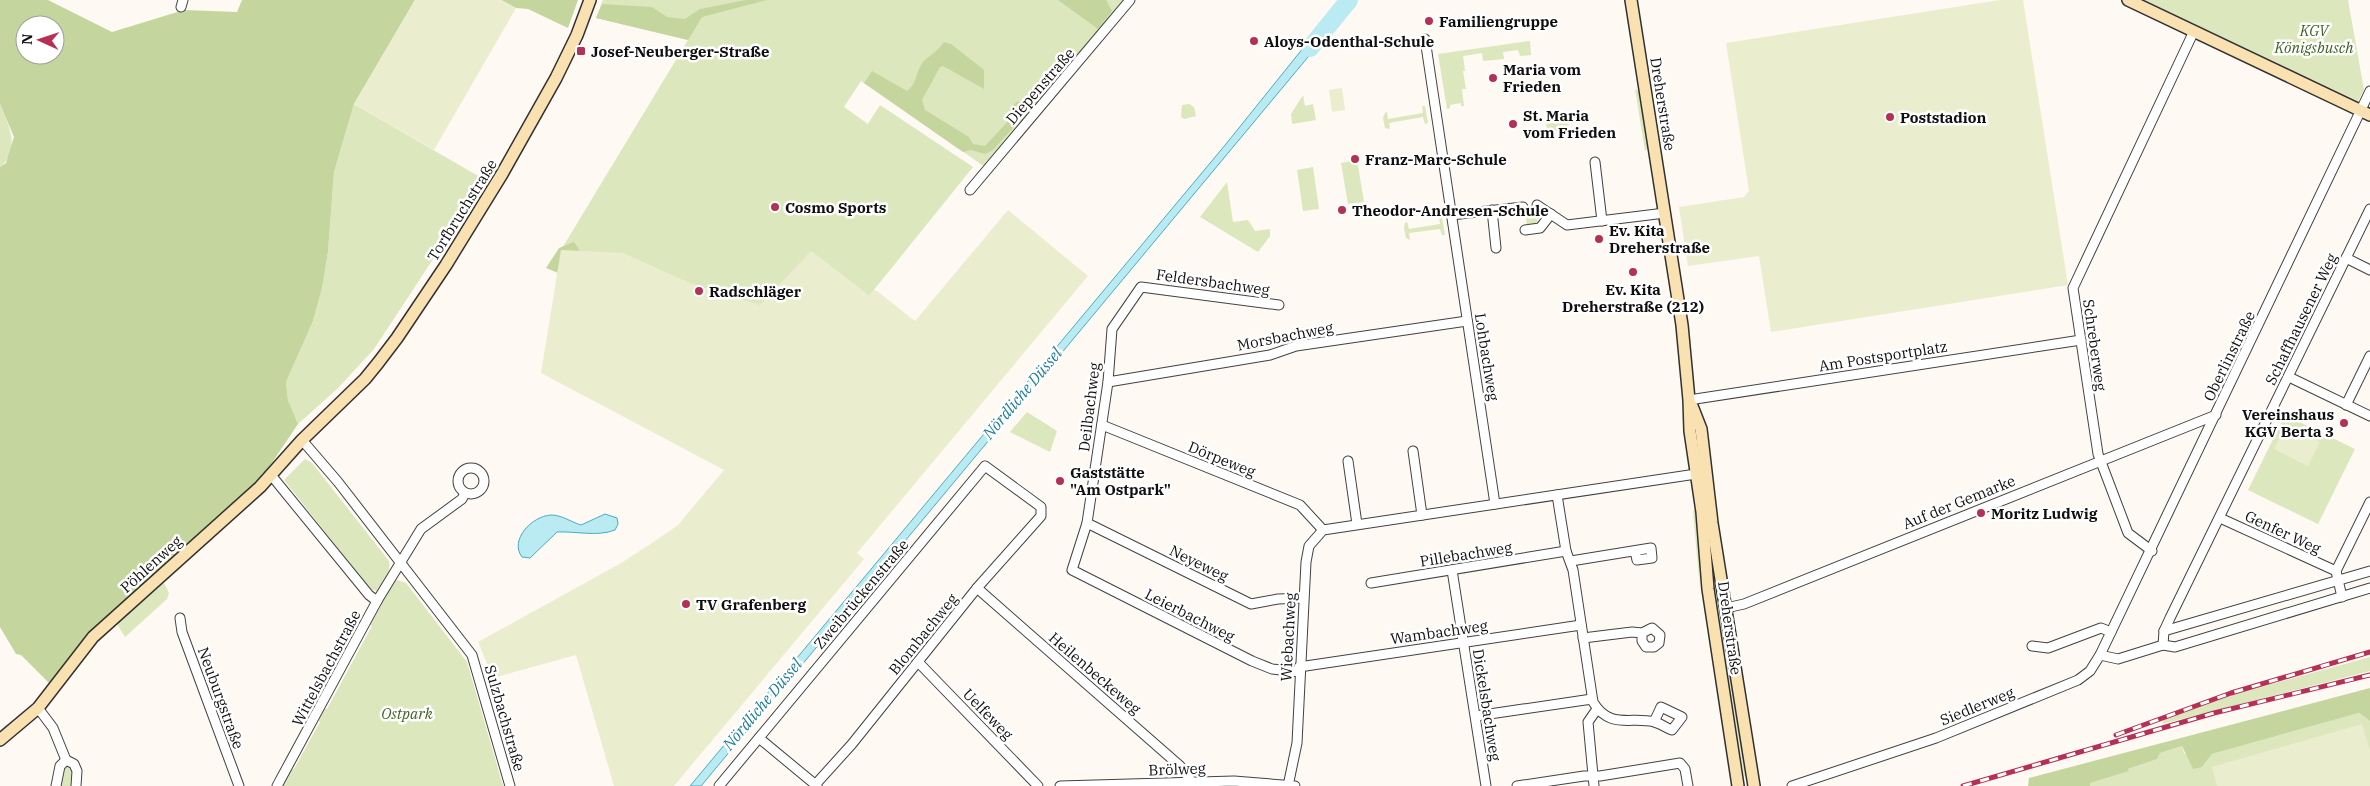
<svg xmlns="http://www.w3.org/2000/svg" width="2370" height="786" viewBox="0 0 2370 786" font-family="'IBM Plex Serif',serif">
	<rect width="100%" height="100%" fill="#fef9f2"/>
	<!-- green -->
	<g fill="#dce7bd">
		<polygon points="603,0 1123,0 985,167 861,81 844,107 868,124 880,105 973,167 869,296 812,252 760,306 692,284 561,250 688,40 596,18"/>
		<polygon points="2144,0 2348,0 2364,90 2358,101"/>
		<polygon points="1530,41 1531,55 1520,56 1518,50 1503,52 1504,59 1483,61 1482,53 1463,56 1465,71 1463,71 1466,89 1462,89 1464,106 1461,106 1461,103 1450,105 1450,108 1447,109 1438,54"/>
		<polygon points="1635,89 1639,91 1648,148 1645,151"/>
		<polygon points="1303,95 1305,106 1313,104 1316,120 1292,124 1291,114"/>
		<path d="M0 104C8 124 22 150 0 167Z"/>
		<polygon points="354,104 485,180 374,349 338,388 298,424 288,400 286,382 313,321 322,288 328,252 334,172"/>
		<polygon points="1189,104 1194,107 1196,116 1184,119 1181,117 1182,105"/>
		<polygon points="1422,106 1425,106 1428,123 1425,124 1423,117 1389,123 1390,129 1385,128 1383,118 1385,113 1387,112 1388,119 1423,113"/>
		<polygon points="1567,114 1569,128 1566,131 1556,131 1547,135 1546,122 1552,122 1551,116"/>
		<polygon points="1357,160 1364,202 1348,204 1341,163"/>
		<polygon points="1313,167 1319,209 1303,211 1297,170"/>
		<polygon points="1227,182 1233,222 1248,220 1255,231 1270,229 1270,236 1258,252 1200,217"/>
		<polygon points="1536,209 1538,225 1527,226 1525,210"/>
		<polygon points="1442,217 1445,235 1442,235 1440,229 1409,233 1410,240 1406,238 1404,228 1405,223 1407,222 1409,229 1440,224 1439,218"/>
		<polygon points="1027,412 1057,431 1050,452 1010,432"/>
		<polygon points="2285,415 2355,449 2318,524 2248,490"/>
		<path d="M305 459 312 463 389 561C391 571 385 586 377 591L370 589 284 480Z"/>
		<polygon points="1697,509 1697,510 1700,590 1693,511"/>
		<path d="M397 580 406 583 467 662 503 786H282L291 769H294L320 722 318 720 323 709H327L372 626 369 624C374 613 388 586 397 580Z"/>
		<polygon points="164,583 169,593 167,599 125,637 117,624"/>
		<polygon points="1722,623 1747,775 1744,776 1721,628"/>
		<polygon points="2370,657 2370,671 2162,724 2164,719 2232,695"/>
		<polygon points="2359,713 2370,721 2370,786 2090,786 2089,783 2128,771 2128,769 2156,759 2160,753 2182,746 2184,753 2202,767 2212,754"/>
		<polygon points="65,765 71,766 73,769 73,786 59,786 61,771"/>
	</g>
	<!-- forest -->
	<g fill="#c4d69d" fill-rule="evenodd">
		<path d="M0 0H48L112 32 184 10 237 12 242 0H415L354 104 334 172 328 252 322 288 313 321 286 382 288 400 298 424 263 476 239 502 78 649 50 684 21 655 16 654 0 627V167L6 163 14 137 0 104ZM25 25H55V55H25Z"/>
		<polygon points="501,0 578,0 568,28 528,9 516,8"/>
		<polygon points="746,0 767,0 702,17 688,40 596,18 602,4 652,7 667,17 685,19 700,9"/>
		<polygon points="1058,0 1106,0 1112,11 1098,29"/>
		<path d="M944 42 951 44 984 70V89L943 66 940 67 922 100 925 110 969 137 973 144 985 146 1012 117 1011 107 1018 101 1028 111 993 150 985 154 971 150 963 152 864 83 872 71 907 91C917 84 916 71 923 62 930 55 938 51 944 42Z"/>
		<polygon points="574,242 582,254 568,277 546,268 559,248"/>
		<polygon points="2370,688 2370,721 2359,713 2212,754 2202,767 2193,769 2182,746 2160,753 2157,759 2128,769 2129,771 2090,783 2090,786 2028,786 2029,778"/>
	</g>
	<!-- pitch -->
	<g fill="#ebeece">
		<polygon points="415,0 501,0 516,8 434,150 354,104"/>
		<polygon points="2000,0 2023,0 2068,285 1771,332 1759,256 1688,266 1679,207 1744,197 1749,191 1726,43"/>
		<polygon points="1342,88 1345,110 1332,112 1329,90"/>
		<polygon points="1008,210 1088,276 857,553 864,559 674,786 614,786 576,655 493,678 478,642 621,563 652,543 678,525 724,470 541,373 561,250 623,253 692,284 760,305 811,251 869,296 874,290 877,291 915,321"/>
		<polygon points="2286,425 2320,442 2308,466 2274,449"/>
		<polygon points="2362,724 2370,751 2370,786 2217,786 2212,767"/>
	</g>
	<!-- water -->
	<g fill="#baeaf2" stroke="#46aec4">
		<polygon points="1344,0 1354,0 1330,29 1324,24"/>
		<polygon points="1320,27 1328,33 701,786 690,786 1226,144"/>
		<path d="M605 514 617 518 618 524 615 530C597 537 576 531 557 532L530 558 522 557C509 540 532 516 551 515 562 515 571 522 581 525Z"/>
	</g>
	<g fill="none" stroke-linecap="round" stroke-linejoin="round">
		<!-- river -->
		<polyline stroke="#baeaf2" stroke-width="18" points="1310,48 1349,0"/>
		<!-- street casing -->
		<g stroke="#424242" stroke-width="11">
			<g id="street">
				<polyline points="181,7 183,0"/>
				<polyline points="1425,39 1495,504"/>
				<polyline points="1595,162 1602,221"/>
				<polyline points="970,190 1130,0"/>
				<polyline points="1537,205 1567,225 1665,213"/>
				<polyline points="1492,210 1496,248"/>
				<polyline points="1451,215 1523,207"/>
				<polyline points="1525,230 1540,228 1551,214"/>
				<polyline points="2346,258 2370,270"/>
				<polyline points="1279,305 1141,287 1112,329 1108,382 1087,523 1072,570 1252,661 1272,669 1300,672"/>
				<polyline points="2289,377 2370,416"/>
				<polyline points="1108,382 1270,355 1296,346 1467,321"/>
				<polyline points="2346,405 2370,356"/>
				<polyline points="1691,406 1689,400 2081,340"/>
				<polyline points="1102,425 1300,505 1323,530"/>
				<polyline points="302,440 338,482 472,655 510,786"/>
				<polyline points="1413,451 1422,515"/>
				<polyline points="1348,461 1357,524"/>
				<circle cx="471" cy="481" r="13"/>
				<polyline points="271,475 369,595 377,601"/>
				<path d="M1557 495 1566 551 1573 570 1593 702C1610 730 1631 716 1654 722 1660 723 1666 728 1672 730L1682 717 1661 707 1654 722"/>
				<polyline points="2220,518 2336,571"/>
				<polyline points="1087,523 1251,604 1278,599 1303,598"/>
				<polyline points="2152,551 2128,533 2098,454 2073,288 2194,31"/>
				<polyline points="1571,561 1651,548 1652,558 1637,560 1635,551"/>
				<polyline points="1452,570 1486,786"/>
				<polyline points="1371,583 1566,551"/>
				<polyline points="977,588 1180,766 1192,782 1191,786"/>
				<polyline points="2342,597 2336,571 2370,502"/>
				<polyline points="1726,608 1744,604 2216,415"/>
				<polyline points="180,618 182,632 239,786"/>
				<polyline points="2164,631 2370,571"/>
				<polyline points="1583,638 1632,632 1642,633 1652,628 1660,635 1659,643 1654,647 1646,647 1642,641 1642,633"/>
				<polyline points="2163,645 2175,647 2370,588"/>
				<polyline points="2032,646 2048,648 2101,628 2111,632"/>
				<polyline points="2100,655 2118,659 2163,645 2164,631 2170,618 2370,209"/>
				<polyline points="918,662 1038,786"/>
				<polyline points="1299,667 1581,625"/>
				<polyline points="38,708 53,728 66,760"/>
				<polyline points="1476,716 1592,699"/>
				<polyline points="759,738 817,786"/>
				<polyline points="66,760 74,764 77,771 76,786"/>
				<polyline points="56,786 60,766 66,760"/>
				<polyline points="277,786 377,601 421,529 462,499 465,493"/>
				<polyline points="719,786 985,466 1041,507 1041,516 977,588 852,744 815,785"/>
				<polyline points="1060,786 1234,781 1295,786"/>
				<polyline points="1288,786 1297,743 1306,562 1309,546 1323,530 1696,474"/>
				<polyline points="1517,786 1584,776 1600,776 1680,763 1685,769 1688,786"/>
				<polyline points="1594,786 1588,722 1597,709"/>
				<polyline points="1792,786 1936,738 2078,680 2090,671 2100,655 2370,91"/>
			</g>
		</g>
		<!-- secondary casing -->
		<g stroke="#313131" stroke-width="14">
			<g id="secondary">
				<polyline points="1631,0 1682,325 1689,400 1690,431 1702,512 1708,589 1738,786"/>
				<polyline points="2128,0 2370,115"/>
				<polyline points="1692,406 1701,429 1712,523 1754,786"/>
				<polyline points="0,740 38,708 93,637 260,487 302,440 365,379 378,363 397,338 446,265 502,174 556,78 577,35 590,0"/>
			</g>
		</g>
		<!-- street -->
		<use href="#street" stroke="#fff" stroke-width="9"/>
		<!-- secondary -->
		<use href="#secondary" stroke="#f9e1b1" stroke-width="11"/>
		<!-- rail casing -->
		<g stroke="#b53055" stroke-width="5">
			<g id="rail">
				<polyline points="2116,735 2231,693 2370,652"/>
				<polyline points="1963,786 2214,713 2370,675"/>
			</g>
		</g>
		<!-- rail -->
		<use href="#rail" stroke="#fff" stroke-width="3" stroke-dasharray="9" stroke-linecap="butt"/>
	</g>
	<!-- markers -->
	<g fill="#b53055" stroke="#fff" stroke-width="2">
		<circle cx="1429" cy="21" r="5"/>
		<circle cx="1254" cy="41" r="5"/>
		<rect x="576" y="46" width="10" height="10" rx="2.5"/>
		<circle cx="1493" cy="78" r="5"/>
		<circle cx="1890" cy="117" r="5"/>
		<circle cx="1513" cy="124" r="5"/>
		<circle cx="1355" cy="159" r="5"/>
		<circle cx="775" cy="207" r="5"/>
		<circle cx="1342" cy="210" r="5"/>
		<circle cx="1599" cy="239" r="5"/>
		<circle cx="1633" cy="272" r="5"/>
		<circle cx="699" cy="291" r="5"/>
		<circle cx="2344" cy="423" r="5"/>
		<circle cx="1060" cy="481" r="5"/>
		<circle cx="1981" cy="513" r="5"/>
		<circle cx="686" cy="604" r="5"/>
	</g>
	<g text-anchor="middle" dominant-baseline="central" stroke-width="5" stroke-linejoin="round" paint-order="stroke">
		<!-- poi labels -->
		<g font-size="15" font-weight="bold" fill="#0f0f0f" stroke="#fff" text-anchor="start">
			<text x="1439" y="21">Familiengruppe</text>
			<text x="1264" y="41">Aloys-Odenthal-Schule</text>
			<text x="591" y="51">Josef-Neuberger-Straße</text>
			<text x="1503" y="69">Maria vom<tspan x="1503" dy="17">Frieden</tspan></text>
			<text x="1523" y="115">St. Maria<tspan x="1523" dy="17">vom Frieden</tspan></text>
			<text x="1900" y="117">Poststadion</text>
			<text x="1365" y="159">Franz-Marc-Schule</text>
			<text x="785" y="207">Cosmo Sports</text>
			<text x="1352" y="210">Theodor-Andresen-Schule</text>
			<text x="1609" y="230">Ev. Kita<tspan x="1609" dy="17">Dreherstraße</tspan></text>
			<text x="1633" y="289" text-anchor="middle">Ev. Kita<tspan x="1633" dy="17">Dreherstraße (212)</tspan></text>
			<text x="709" y="291">Radschläger</text>
			<text x="2334" y="414" text-anchor="end">Vereinshaus<tspan x="2334" dy="17">KGV Berta 3</tspan></text>
			<text x="1070" y="472">Gaststätte<tspan x="1070" dy="17">"Am Ostpark"</tspan></text>
			<text x="1991" y="513">Moritz Ludwig</text>
			<text x="696" y="604">TV Grafenberg</text>
		</g>
		<!-- park labels -->
		<g font-size="15" font-style="italic" fill="#3f6223" stroke="#fff">
			<text x="2314" y="30">KGV<tspan x="2314" dy="17">Königsbusch</tspan></text>
			<text x="407" y="713">Ostpark</text>
		</g>
		<!-- street labels -->
		<g font-size="15" fill="#0f0f0f" stroke="#fff">
			<text transform="translate(1040 86) rotate(-49)">Diepenstraße</text>
			<text transform="translate(1663 104) rotate(81)">Dreherstraße</text>
			<text transform="translate(462 210) rotate(-58)">Torfbruchstraße</text>
			<text transform="translate(1213 282) rotate(8)">Feldersbachweg</text>
			<text transform="translate(2301 319) rotate(-64)">Schaffhausener Weg</text>
			<text transform="translate(1285 336) rotate(-11)">Morsbachweg</text>
			<text transform="translate(2095 345) rotate(82)">Schreberweg</text>
			<text transform="translate(1883 356) rotate(-9)">Am Postsportplatz</text>
			<text transform="translate(2229 356) rotate(-64)">Oberlinstraße</text>
			<text transform="translate(1487 357) rotate(81)">Lohbachweg</text>
			<text transform="translate(1089 407) rotate(-83)">Deilbachweg</text>
			<text transform="translate(1222 459) rotate(22)">Dörpeweg</text>
			<text transform="translate(1959 502) rotate(-22)">Auf der Gemarke</text>
			<text transform="translate(2283 532) rotate(25)">Genfer Weg</text>
			<text transform="translate(1466 554) rotate(-9)">Pillebachweg</text>
			<text transform="translate(1199 563) rotate(26)">Neyeweg</text>
			<text transform="translate(151 564) rotate(-42)">Pöhlenweg</text>
			<text transform="translate(861 594) rotate(-50)">Zweibrückenstraße</text>
			<text transform="translate(1190 615) rotate(27)">Leierbachweg</text>
			<text transform="translate(1730 628) rotate(82)">Dreherstraße</text>
			<text transform="translate(1439 632) rotate(-8)">Wambachweg</text>
			<text transform="translate(923 634) rotate(-51)">Blombachweg</text>
			<text transform="translate(1288 637) rotate(-87)">Wiebachweg</text>
			<text transform="translate(326 668) rotate(-62)">Wittelsbachstraße</text>
			<text transform="translate(1095 673) rotate(41)">Heilenbeckeweg</text>
			<text transform="translate(221 698) rotate(70)">Neuburgstraße</text>
			<text transform="translate(1487 705) rotate(81)">Dickelsbachweg</text>
			<text transform="translate(1977 706) rotate(-22)">Siedlerweg</text>
			<text transform="translate(988 714) rotate(46)">Uelfeweg</text>
			<text transform="translate(505 718) rotate(74)">Sulzbachstraße</text>
			<text transform="translate(1177 769) rotate(-2)">Brölweg</text>
		</g>
		<!-- water labels -->
		<g font-size="16" font-style="italic" fill="#207f98" stroke="#fff">
			<text transform="translate(1022 393) rotate(-50)">Nördliche Düssel</text>
			<text transform="translate(762 704) rotate(-50)">Nördliche Düssel</text>
		</g>
	</g>
	<!-- north arrow -->
	<g transform="translate(40 40) rotate(273)"><circle r="24" fill="#ffffff" stroke="#9f9f9f"/>
	<path d="M0-4L9 19L0 12L-9 19Z" fill="#b53055"/>
	<text y="-8" font-size="14" font-weight="bold" text-anchor="middle" fill="#0f0f0f">N</text>
	</g>
</svg>
